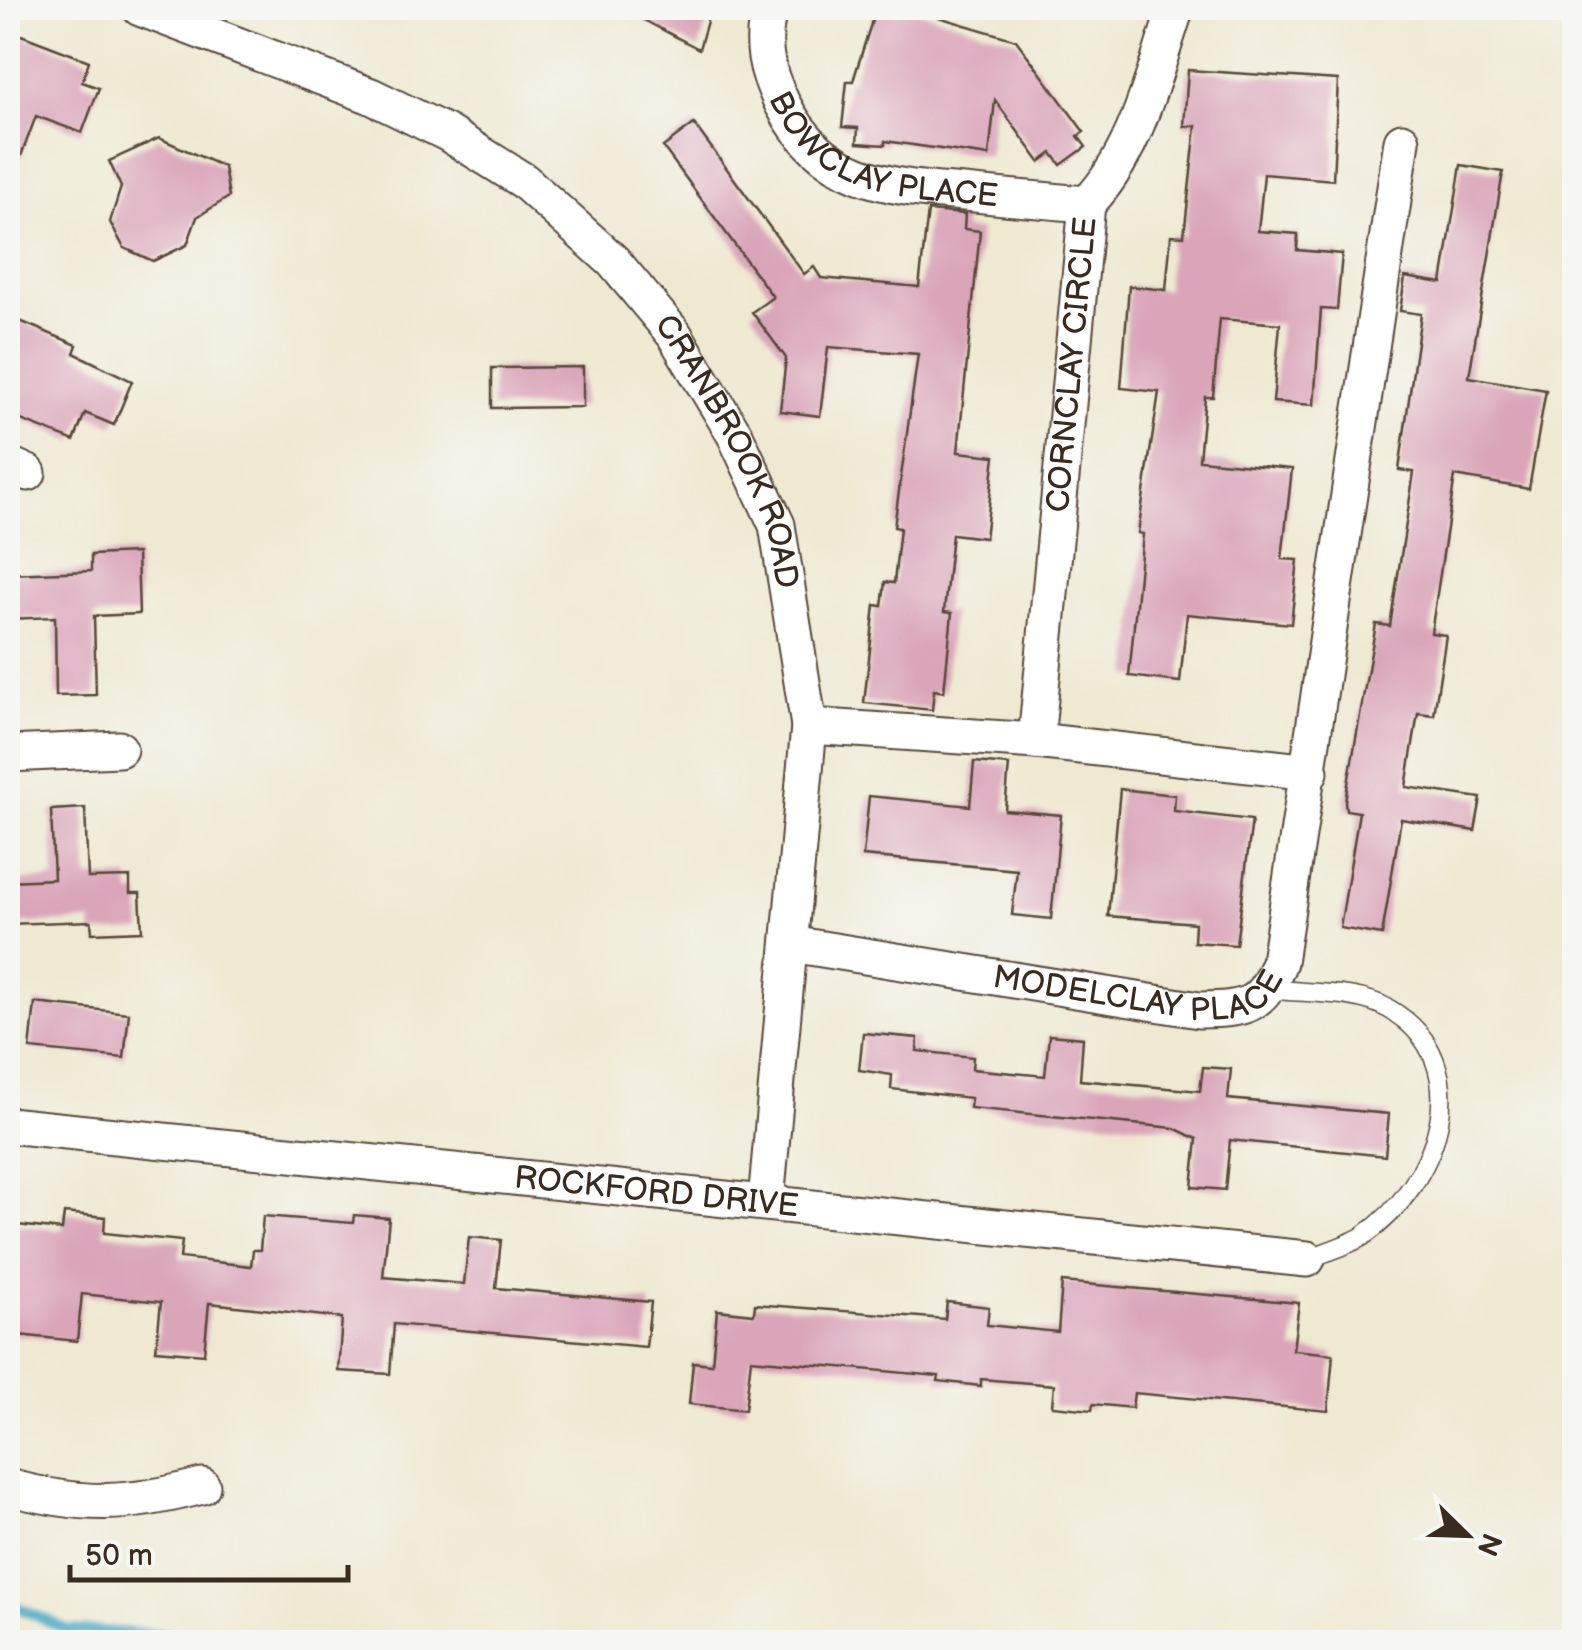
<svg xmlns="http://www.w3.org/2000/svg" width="1582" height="1650" viewBox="0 0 1582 1650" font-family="'Balsamiq Sans',sans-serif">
	<rect width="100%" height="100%" fill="#f6f6f2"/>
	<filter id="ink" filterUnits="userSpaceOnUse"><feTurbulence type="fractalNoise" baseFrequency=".01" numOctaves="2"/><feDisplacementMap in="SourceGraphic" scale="20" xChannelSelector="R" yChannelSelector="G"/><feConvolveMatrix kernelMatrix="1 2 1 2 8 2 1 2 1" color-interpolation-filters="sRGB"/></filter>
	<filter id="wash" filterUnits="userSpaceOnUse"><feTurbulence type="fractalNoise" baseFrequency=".0048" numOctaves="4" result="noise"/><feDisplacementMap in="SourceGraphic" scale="40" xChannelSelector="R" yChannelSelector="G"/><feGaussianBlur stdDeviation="2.25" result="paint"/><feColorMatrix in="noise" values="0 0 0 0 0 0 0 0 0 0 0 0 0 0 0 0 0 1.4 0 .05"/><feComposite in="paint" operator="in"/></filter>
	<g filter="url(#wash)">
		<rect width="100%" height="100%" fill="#efe9d2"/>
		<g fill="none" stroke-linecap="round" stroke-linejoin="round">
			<!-- stream -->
			<polyline stroke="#42aac2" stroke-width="11" points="8,1603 68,1630 161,1634 198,1642"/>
		</g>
		<g id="blocks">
			<!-- building -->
			<g fill="#daa4b9">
				<polygon points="621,8 688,8 709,14 699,49"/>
				<polygon points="876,8 908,8 1016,40 1084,132 1078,136 1086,147 1061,165 1052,153 1040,162 995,100 989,156 885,141 885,145 857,143 858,128 842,127 847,81 853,81"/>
				<polygon points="8,30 89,61 82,82 99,88 82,133 36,116 10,185"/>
				<polygon points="1188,70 1338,80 1333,180 1264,174 1258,231 1298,234 1297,250 1342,254 1337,310 1321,309 1314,405 1273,402 1280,324 1220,319 1213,397 1205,397 1199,460 1292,469 1282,559 1298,560 1291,624 1187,614 1180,682 1129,676 1143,534 1138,533 1159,392 1121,388 1129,286 1166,290 1171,235 1184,236 1196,126 1184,126"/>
				<polygon points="694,124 804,274 814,267 821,278 919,287 928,211 965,214 964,229 980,231 958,452 995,456 985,538 952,534 944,612 952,613 944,692 934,690 932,710 864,703 875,605 882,606 885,582 894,583 900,528 894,527 918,354 828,347 820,416 780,411 786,358 752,312 773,297 663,147"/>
				<polygon points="159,138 224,167 229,197 197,217 187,245 153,261 124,248 110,222 121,187 109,161"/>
				<polygon points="1461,165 1503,172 1469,377 1546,390 1529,489 1455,476 1431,633 1446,635 1434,715 1418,713 1406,787 1481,798 1475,831 1401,819 1382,935 1340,928 1359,812 1346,810 1345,801 1376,624 1390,626 1414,472 1399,470 1421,314 1400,311 1405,277 1442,283"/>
				<polygon points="8,316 77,345 74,353 132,381 114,425 85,413 74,441 8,415"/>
				<polygon points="583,367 583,407 492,408 492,368"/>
				<polygon points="137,553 139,614 94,616 96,695 56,696 55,617 8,619 8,574 91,571 91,555"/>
				<polygon points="974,762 1009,765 1005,810 1061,815 1051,919 1012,915 1017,870 863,856 869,796 970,806"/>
				<polygon points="1120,789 1175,795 1174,811 1252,820 1236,945 1194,942 1195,923 1108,916"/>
				<polygon points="85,808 88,878 130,877 130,893 140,893 142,931 92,933 91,921 8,924 8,881 54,879 51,810"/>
				<polygon points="35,1003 129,1013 124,1058 30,1049"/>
				<polygon points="863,1033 918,1038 917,1051 973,1057 972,1069 1045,1076 1049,1035 1083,1038 1080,1080 1200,1091 1203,1067 1231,1069 1228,1099 1389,1114 1385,1156 1230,1140 1225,1190 1192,1187 1197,1139 1174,1128 970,1108 971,1098 891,1089 892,1075 859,1070"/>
				<polygon points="64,1213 105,1217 104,1233 182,1241 180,1258 251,1266 253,1250 260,1250 263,1216 353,1223 354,1215 389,1218 383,1277 464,1284 469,1237 501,1240 496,1288 651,1302 646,1347 394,1324 390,1374 338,1371 342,1318 209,1303 204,1354 156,1350 161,1302 82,1294 77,1341 8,1334 8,1224 62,1230"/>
				<polygon points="1062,1282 1299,1303 1293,1350 1333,1354 1328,1411 1134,1393 1132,1408 1093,1404 1092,1410 1052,1406 1054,1385 981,1379 981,1386 938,1381 939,1376 751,1359 745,1410 689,1404 693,1362 712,1364 717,1310 754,1314 755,1304 945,1319 947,1302 989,1307 987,1325 1058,1332"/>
			</g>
		</g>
	</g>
	<g filter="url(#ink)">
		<use href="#blocks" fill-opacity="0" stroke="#564739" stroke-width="2.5"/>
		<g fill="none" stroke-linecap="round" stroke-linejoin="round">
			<!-- lane casing -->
			<g stroke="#564739" stroke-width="21">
				<path id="lane" d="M1269 989C1305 994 1357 990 1389 1009 1482 1063 1437 1186 1363 1236 1347 1246 1325 1252 1307 1259"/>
			</g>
			<!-- street casing -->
			<g stroke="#564739" stroke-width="39">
				<g id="street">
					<path id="s1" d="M140 8 371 96 447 133 524 181 613 261 674 334 735 435 777 525 809 726 766 1202"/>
					<path id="s2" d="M770 8C759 43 766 71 782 103 822 181 886 187 964 193 1005 197 1046 201 1087 204"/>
					<polyline points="8,464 28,473"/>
					<polyline points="809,726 1036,741 1310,772"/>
					<path id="s3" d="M1036 741 1087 204C1137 153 1153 74 1176 8"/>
					<polyline points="8,754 119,749"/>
					<path id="s4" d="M791 944 1199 1010C1245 1009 1262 1008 1279 962L1402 141"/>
					<path id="s5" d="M8 1125 1307 1259"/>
					<path d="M8 1487C83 1507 127 1506 202 1486"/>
				</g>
			</g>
			<!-- lane -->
			<use href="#lane" stroke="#fff" stroke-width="18"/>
			<!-- street -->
			<use href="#street" stroke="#fff" stroke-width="35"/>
		</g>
	</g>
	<g text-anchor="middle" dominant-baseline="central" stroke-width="8" stroke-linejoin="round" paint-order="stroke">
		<!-- street labels -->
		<g font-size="32" fill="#3b2a1e" stroke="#f6f6f2">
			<text stroke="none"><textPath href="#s2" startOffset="218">BOWCLAY PLACE</textPath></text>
			<text stroke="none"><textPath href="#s3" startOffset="378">CORNCLAY CIRCLE</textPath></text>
			<text stroke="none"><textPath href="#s1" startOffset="768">CRANBROOK ROAD</textPath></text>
			<text stroke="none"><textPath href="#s4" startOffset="355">MODELCLAY PLACE</textPath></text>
			<text stroke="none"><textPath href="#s5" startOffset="652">ROCKFORD DRIVE</textPath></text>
		</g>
	</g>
	<!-- margin -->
	<rect width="1582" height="1650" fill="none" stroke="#f6f6f2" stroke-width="40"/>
	<!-- north arrow -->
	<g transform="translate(1467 1535) rotate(113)" stroke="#f6f6f2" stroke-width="8" paint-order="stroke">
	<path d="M0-8L18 38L0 25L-18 38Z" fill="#3b2a1e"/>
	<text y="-15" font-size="28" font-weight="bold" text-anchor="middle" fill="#3b2a1e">N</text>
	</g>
	<!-- scale -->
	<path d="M70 1565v15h278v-15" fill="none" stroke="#3b2a1e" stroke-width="5"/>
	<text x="85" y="1565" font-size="30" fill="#3b2a1e" stroke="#f6f6f2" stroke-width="8" paint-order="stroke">50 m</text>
</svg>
